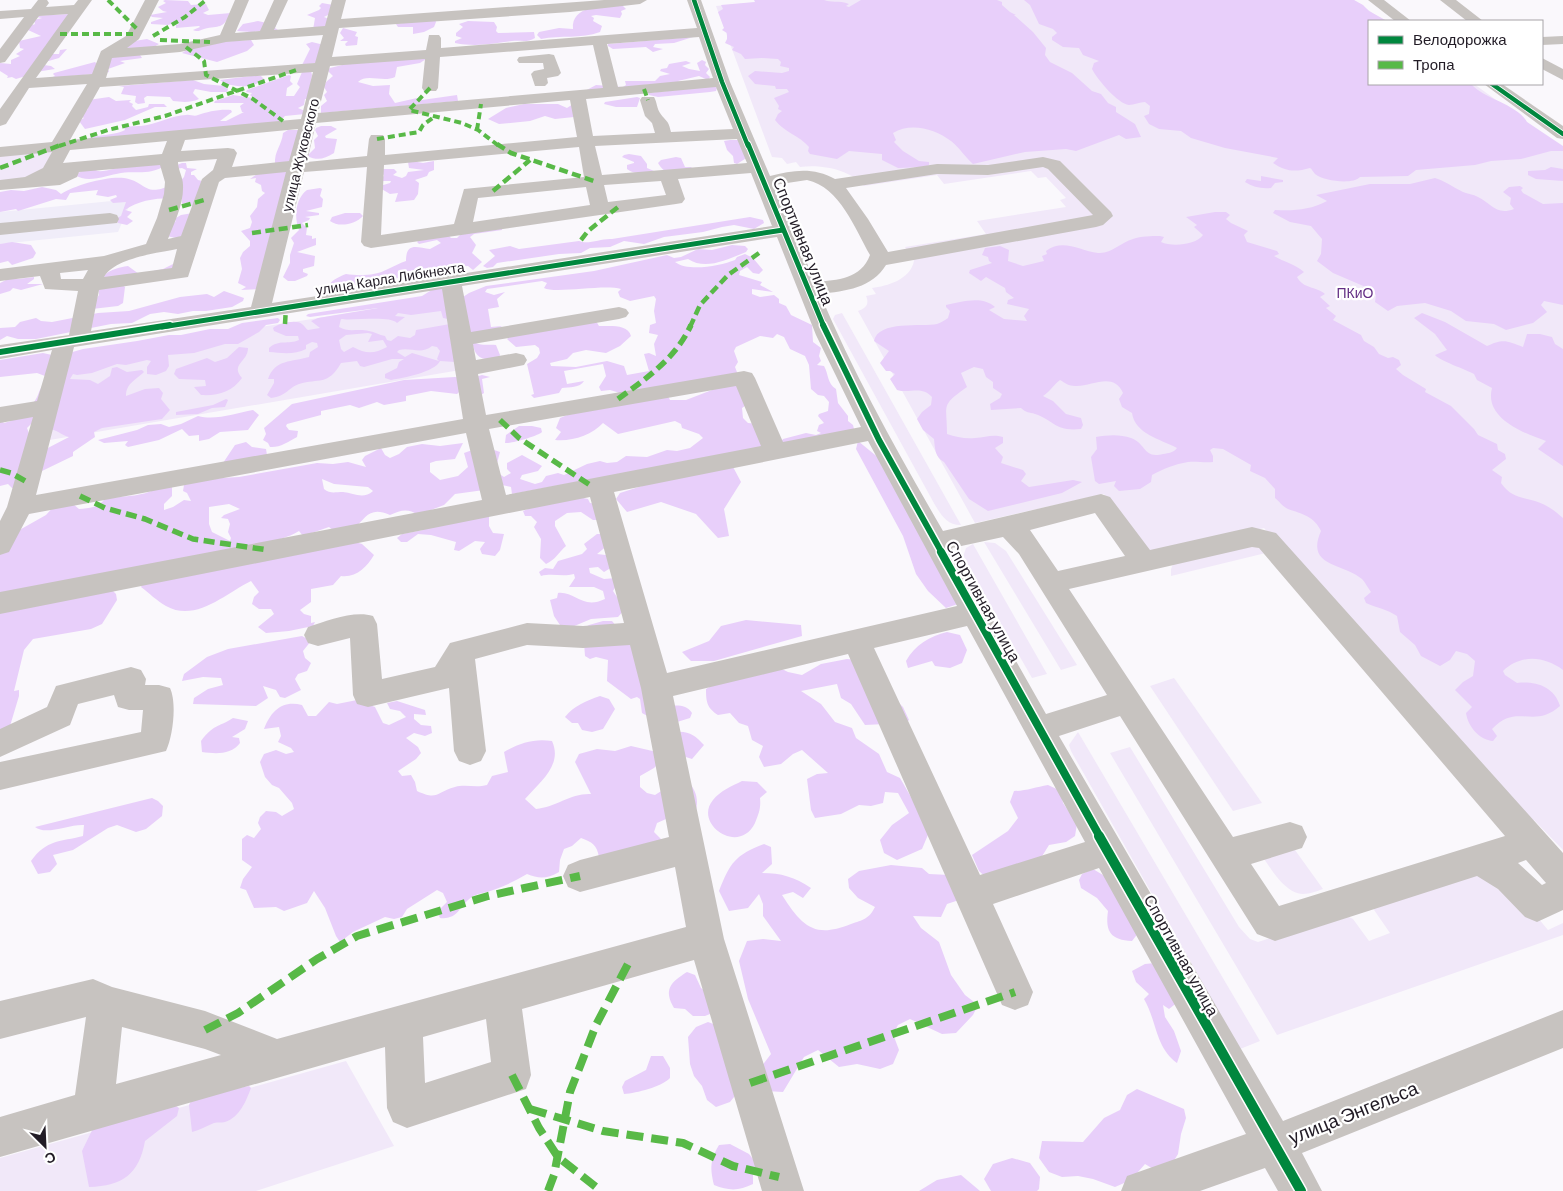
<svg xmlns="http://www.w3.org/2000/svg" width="1563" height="1191" viewBox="0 0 1563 1191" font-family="Barlow,sans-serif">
	<rect width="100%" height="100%" fill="#faf8fc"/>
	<!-- industrial -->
	<polygon fill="#f0edf9" points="132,199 118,232 0,244 0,212"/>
	<!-- green -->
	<g fill="#f1e8f9">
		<path d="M779 0H1354L1384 21H1369V84H1474L1563 148V850L1534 820 1524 822 1264 528 1152 557 1104 494 975 523 858 311C865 308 870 305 866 296L876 294 872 288C887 286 910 280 914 261L905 247 986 234 977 221 1066 207 1060 200 1066 198 1046 177 1038 178 1031 171 944 184 937 175 864 186C850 169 820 164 800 167L796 162 787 164 782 158 772 157 716 6Z"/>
		<polygon points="51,150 54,155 38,175 0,182 0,155"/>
		<polygon points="454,297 466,369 38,442 61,358"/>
		<path d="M842 313 961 525C947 525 942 516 935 505L833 319 835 315Z"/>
		<polygon points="984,542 995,543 1006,551 1077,665 1061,670"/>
		<polygon points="973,544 1047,674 1032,678 963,557 966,548"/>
		<polygon points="1253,546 1270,552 1171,576 1171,569 1174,562"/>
		<polygon points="1174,678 1262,803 1233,811 1150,686"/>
		<polygon points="1078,732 1260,1041 1240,1049 1071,751 1069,745"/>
		<polygon points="1130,747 1239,927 1250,939 1258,942 1305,927 1347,916 1353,919 1369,941 1390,933 1372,907 1478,874 1538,918 1548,930 1563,923 1563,935 1277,1035 1110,753"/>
		<path d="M1290 843 1323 889C1317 891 1310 894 1303 894 1284 893 1270 867 1260 853Z"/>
		<polygon points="346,1061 394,1146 256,1191 0,1191 0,1158"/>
	</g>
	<!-- forest -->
	<g fill="#e8cffa" fill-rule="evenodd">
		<path d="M165 0 188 1 191 5 206 4 209 10 203 13 208 15 231 13C222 30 220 25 204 29 199 31 197 32 193 30L200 27 199 26 176 28V25L179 24 178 22 168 25 151 24V22L163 18 152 17 150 15 167 12 163 11 158 7 166 3 163 1Z"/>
		<path d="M754 0H824C830 3 839 0 849 4L846 6 849 7 861 0H997L1002 2V5L1010 12 1016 15H1014L1033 32 1046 48 1045 55 1050 62 1072 73 1092 91 1101 94 1108 103 1116 107V112L1135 124 1141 137 1126 139 1119 135 1076 151 1066 149 1025 152 973 164C965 157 959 147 951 141 935 129 911 122 893 133L896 140 894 142 903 151 919 161 929 162V165L926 167 898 168 882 160V154L849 151 837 159 810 154 808 151 809 147C800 136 784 132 775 120L778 114 782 111 778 109 779 106 774 98 789 92 787 89H776L775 86 755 84 748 76 755 71 782 73 789 71V68L780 66 781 62 778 59 762 58 745 59 741 54 732 50 734 47 725 43 727 39V33L722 30 724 28 718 12 723 9 721 5 755 2Z"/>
		<path d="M1024 0H1354L1363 5 1369 11 1387 21H1369V84H1471C1484 99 1517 104 1527 122L1563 146V151H1551L1521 159 1491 161 1475 165 1416 170 1408 176 1360 177C1353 185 1323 181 1315 174 1313 172 1312 169 1310 168 1296 172 1286 172 1273 163L1278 158 1225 148 1191 138 1181 131 1159 129 1149 124 1144 116 1149 114 1150 106 1145 102C1140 102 1134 105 1129 105 1118 104 1097 79 1092 69L1094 63 1099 61 1083 55 1079 48 1063 47 1052 40V37L1057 33 1053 29 1039 24 1030 5Z"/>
		<polygon points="322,3 333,5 330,14 324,17 329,19 328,26 313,30 315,18 307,15 319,10 321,8 319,6"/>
		<path d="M621 4 626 9 621 11 622 14 620 18 596 15 591 16 594 18 593 21 602 26 600 32C581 39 561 35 541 39L537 35 539 32 559 28 573 29C571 5 604 6 621 4Z"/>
		<polygon points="69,14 62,42 46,45 44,49 46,54 59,54 60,50 67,49 59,58 45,62 44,65 51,66 55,69 42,71 16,79 12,77 7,78 8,76 0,71 0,63 11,64 11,60 20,56 16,54 24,49 20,48 19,41 41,36 28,30 27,27 35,24 34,20 42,18 31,16"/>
		<polygon points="435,19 436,22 434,27 424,32 413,34 413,27 398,27 396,24"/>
		<polygon points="258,21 267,23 277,22 275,28 278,30 251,32 237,31 243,24"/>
		<path d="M468 21 494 22 497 27 496 31 498 33 534 32 535 38C527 43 521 40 512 41 492 44 475 47 455 43V41L462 38 456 36V33L463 27 459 24Z"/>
		<polygon points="343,28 357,32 355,36 358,37 357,45 346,46 345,44 348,41 340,41 344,38 340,33"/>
		<polygon points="693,37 674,43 655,44 653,47 663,49 653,52 646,47 613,49 608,46 608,44"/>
		<polygon points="147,39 159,44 140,55 142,58 120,61 125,63 108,69 109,72 105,73 50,78 55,76 53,74 54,73 95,62 97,64 128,42"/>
		<polygon points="251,40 254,45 247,51 217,62 182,53 198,43"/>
		<polygon points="312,42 324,45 324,62 302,65 310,49 306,44"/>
		<path d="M418 56 426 59 420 63 397 67 395 77C383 83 367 73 358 82L373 86 390 85 389 94 395 103 417 98 422 100 457 95 458 101 321 113V106L327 101 324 95 327 92 324 87 326 82 333 76 327 70 330 68 354 62Z"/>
		<path d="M702 60 706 62 705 65 709 69 706 73 710 77 708 80 699 76 678 81 686 83C678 89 660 89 652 84L629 87 625 91 583 92 596 85 623 87 626 85 625 81H655L660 76 670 74 660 71 661 69 667 68 669 64 686 61 691 63 682 66 689 69 700 71 697 63Z"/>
		<path d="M311 71 312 75 309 99H305L304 105 298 108 305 111V114L285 116 279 122 81 142C94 133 111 137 125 130L124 128C132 125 139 127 147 125 162 122 171 116 186 115 190 114 194 117 198 115 207 112 219 109 231 110L232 112 220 121H226L244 112H242L240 106 244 103H214L215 101 233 95 253 98 250 95 252 93 246 92 247 90 289 75 291 76 290 81 293 84 287 88 286 96H294L300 87 297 84 302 72Z"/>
		<path d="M251 76H261L264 79C254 89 230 88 220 80Z"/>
		<path d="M193 80 204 84 224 86 228 89 227 92H211L195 89 193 93 199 99C190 103 182 102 173 101L170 97 147 96 144 98 145 103 138 104 135 102 136 96 121 94 124 87 119 86Z"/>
		<polygon points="715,86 717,88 716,91 710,92 658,97 649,95 648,93"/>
		<polygon points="109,97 116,101 131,100 129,102 133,104 132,106 136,110 148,107 149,104 164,104 167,107 155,107 125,120 85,129 79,121 84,118 82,117 84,112 88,109 88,100"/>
		<polygon points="637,97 640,98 637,107 616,107 604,104 605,102"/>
		<polygon points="524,104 558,104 567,108 573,104 574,117 555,119 545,116 530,121 499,124 488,119 506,108"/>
		<path d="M321 126H331L337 129 325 136 326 138 337 139 334 153C324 159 318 161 307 156L315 148 314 140 318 136 315 130 316 128Z"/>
		<path d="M288 130H298L301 159 275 164C274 151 282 145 283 133Z"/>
		<polygon points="730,140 738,140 748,157 737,164 734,163 733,156 727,150 724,141"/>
		<path d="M629 154 641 156 647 164V168L654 171C644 173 635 175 627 169V165L634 163V162L622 157 624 155Z"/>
		<path d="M676 157 681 158 685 167H691L694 170 688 178C677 179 663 173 658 163L661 160Z"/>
		<polygon points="412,161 423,163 434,161 434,170 429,172 427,176 415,180 419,183 418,194 414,200 395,202 398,193 390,194 380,188 380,186 390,183 391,181 381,181 384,175 380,173 382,169 394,169 397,172 393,175 402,178 406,176 408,172 424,170 409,168 408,162"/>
		<path d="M182 163H186L187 168 197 169 191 172V175H194L198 180 207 182 192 207 190 202 182 204V199C164 197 140 199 125 210L132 212 127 217 133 221 127 225 118 223 115 219 121 216 126 202 113 203 110 200 117 197 116 195 108 197 96 195 98 190 70 193 66 200 56 199 18 211 16 209 0 212V192L11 190 24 191 42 187 56 190 61 194C75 185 107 176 124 178 146 181 144 198 171 185 175 183 180 182 184 177L186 170 182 168 176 169 177 165Z"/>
		<path d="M130 164H160L163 167C148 175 136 171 121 173 107 175 88 184 75 175L86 168C90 168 95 170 98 171 104 172 123 167 130 164Z"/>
		<polygon points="1551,167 1563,169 1563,181 1536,179 1528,175 1528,171 1545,170"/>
		<polygon points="260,172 293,172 259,289 241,290 246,287 238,283 242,269 240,258 243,252 250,246 250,241 241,231 250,228 252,222 250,216 257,207 258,199 265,193 262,191 261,185 255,182 256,178 250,179"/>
		<path d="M1261 176 1283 180V182L1275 183 1271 188C1261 189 1253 187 1245 182L1247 179 1261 181Z"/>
		<path d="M1435 178C1445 181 1453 187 1463 192 1468 194 1473 194 1478 197 1491 203 1496 216 1514 209L1510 204 1511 198 1503 192 1509 187 1520 186 1523 188 1521 190 1523 193 1543 204 1563 203V305L1544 301 1541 305 1547 312 1533 323 1506 330 1494 324 1466 321 1451 311 1425 303 1397 306 1388 311 1375 302 1376 295 1368 288 1333 273 1317 261 1321 254 1322 239 1311 226 1290 222 1273 213 1275 210C1294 211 1310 210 1327 201L1316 195 1370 184H1410Z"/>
		<path d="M320 188 322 189 320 196 323 199 322 207 306 211 319 213V215L305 217 310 218 309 220 302 223 307 228 306 235 312 236V239L316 238V245L297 252 315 256 314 266 303 269V272L308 274 307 276 295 281H288L283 277 290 263V255L294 243 291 238 299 230C294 218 295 199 307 190Z"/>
		<path d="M1215 212H1226L1230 215 1226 219 1231 223 1248 231 1244 235 1247 242 1277 251 1279 254 1274 256C1284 262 1295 264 1304 272L1297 277C1303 289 1316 286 1325 294L1320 297 1330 306 1326 308 1336 316 1333 320 1361 335 1364 341 1374 347 1379 354 1388 358 1393 357 1399 360 1401 365 1396 369 1403 375 1426 389 1425 392 1451 406 1474 429 1478 435 1497 444 1498 450 1505 454 1506 459 1492 470 1502 477 1501 483C1511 497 1520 497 1535 501 1546 504 1555 511 1563 518V670C1544 656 1521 654 1503 671L1505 675 1517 683C1535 681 1554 686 1560 706 1533 730 1517 702 1492 729L1497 736 1493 741C1480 740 1468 727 1466 713L1472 707 1455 690 1463 682 1473 676 1475 661 1467 654 1456 651 1450 660 1440 666 1421 656 1415 645 1400 632 1397 616C1387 609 1377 608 1366 603L1364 598 1371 592C1368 588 1365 582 1362 579 1343 563 1305 567 1321 531 1314 516 1302 514 1288 509 1283 507 1279 501 1275 498V489L1265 478 1250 471 1251 465 1223 449 1213 448 1210 450 1213 456V462C1204 463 1196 461 1188 462 1175 464 1163 469 1152 475L1151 482 1140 489 1119 491 1114 486 1116 481 1099 484 1095 481 1091 457 1097 449 1096 437C1107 435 1120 434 1131 438 1147 444 1143 459 1163 454 1169 453 1173 453 1177 448 1160 439 1135 434 1132 413L1122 407 1119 399 1123 393C1113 371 1092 387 1075 386 1069 386 1065 383 1060 380 1053 385 1051 391 1043 396L1053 401 1066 414 1081 418 1083 425 1081 429C1055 432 1054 420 1035 414 1029 412 1026 413 1021 408L991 410 990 404 1000 398 1002 394 993 388V382L986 377 983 369 974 367 961 373 967 387C940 406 947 404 947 434 956 437 965 439 975 438 986 437 993 434 1003 437V443L995 448 1003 457 1001 463 1023 470 1026 474 1021 481 1029 487 1073 480 1082 482 1062 493 988 511 969 499 944 462C935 457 935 449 934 439L923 430 917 419 922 412 931 405 932 397C921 385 910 394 897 390L890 379 895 374 890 371H886L880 363 889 351 874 341C878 320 922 327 937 324 940 323 945 320 948 318L950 311 946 307V305C961 302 982 295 995 307L989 310 1004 319 1027 321 1024 316 1029 309 1007 304 1008 300 1014 298 1006 292 1005 288 986 277 981 281 969 273 970 270 992 263 989 261 988 257 982 255 985 248 1000 246 1009 250 1008 261 1023 266 1044 261 1042 256 1047 254 1046 251C1063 238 1080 251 1098 253 1112 254 1121 242 1133 239 1141 236 1151 236 1160 236L1164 237 1161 242C1172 247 1196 245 1203 235L1194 227 1197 225 1186 217Z"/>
		<polygon points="193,213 190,233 176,238 166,236 171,225 176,221 174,219 181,215"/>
		<path d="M345 213H360L363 216C356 224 339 228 330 221L332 217Z"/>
		<path d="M750 217 763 220 764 223 754 229 734 225 722 227 703 232 664 237 644 244 624 241 610 247 590 248 581 253 559 254 497 263 493 267 487 268 483 266 495 256 489 250 510 246 519 249 579 241C589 245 601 238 612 239Z"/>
		<path d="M502 227V230L474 234 470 237 476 245 472 253 482 262 473 270 468 266 444 268 432 273 414 270 402 277 381 282 375 279 352 286 340 283 330 284C332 280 341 276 346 274 359 276 375 276 388 269 395 266 399 263 406 261 406 241 418 248 430 249L441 243 437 240 419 244 417 242 419 240 449 236 451 238H457L461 234Z"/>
		<polygon points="12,242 31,245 36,253 33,258 12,265 8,261 0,263 0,244"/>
		<path d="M732 245 745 246 748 249 746 252C728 259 706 271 688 259L675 262C688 272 720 266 735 260L737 257 745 254 753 258 763 270 759 274 753 273 747 267 740 271 739 275 762 282 760 285 773 292 752 289V294L760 297 774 295 779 299V303L786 306 791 315 812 325 813 342 821 348 819 356 821 361 817 365 824 366C829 375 827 383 836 389L838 403 848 416V421L853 425 855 433 799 447 781 442 783 439 806 433 816 435 821 433 817 431 819 425 824 423 818 416 819 414 828 411 829 402 824 396 818 395 811 389 809 365 805 356 790 349 784 337 777 334 773 338 760 336 736 347 734 351 738 362 735 367 749 403 742 408 743 418 748 423 759 424 767 447 512 494 511 487 502 485 484 490 455 494 444 505 418 515C408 508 401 510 390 515 370 506 366 517 354 529L334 531 329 527 303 536 299 531C287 539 277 537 265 548L349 540 362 544 374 555C367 567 356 578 341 576L333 585 311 589V602L300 610 304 614 311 616V623L315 622 313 626 289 631 266 633 258 627 274 614 271 609H259L252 604 254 597 259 592 251 581C226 593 196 623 166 606 157 601 149 593 141 587L144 580 112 590 116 594 117 600 102 624 91 629 33 639 24 650 14 691 19 690V696L7 736 0 741V541L46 515 57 503 73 504 79 509C90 508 97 508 105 499 125 495 145 498 162 485L172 486V496L164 504V510L173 507 184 500 191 501 187 493 183 491 184 485 204 479 239 477 317 463 333 464 348 462 366 467 362 460 365 456 381 448 385 455 390 458 399 454 407 447 422 444 440 446 463 443 455 459 436 461 430 463V472L440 480 458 476 468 467 464 453C476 448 487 447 500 452L496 467 498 473 504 477 511 473 507 469V463L522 455 542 466 538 471 522 475 520 479 535 484 542 482 546 476 558 473 564 475 587 464 600 461 607 463 617 462 626 456 647 457 667 450 677 451 690 448 703 438 699 434 682 428 681 424 675 421 618 434 603 423C592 435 571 442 555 440L561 432 556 428 560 418 620 393 610 390 601 391 599 387 606 376 603 364 564 371 567 384 584 381C580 388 569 387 562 388L559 393 534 398 531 395 534 394 527 364 537 358 540 353 539 348 535 345 516 347 507 339 511 336 596 321 599 326C611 326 628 324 631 336L620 346 606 353 586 350 573 353 567 359 550 363 551 366 576 367 607 361 624 366 627 375 649 371 644 354 649 353 656 356 654 344 658 335 649 333 650 325 656 323 654 311 656 299 654 296 630 301 620 297 618 292 621 289C604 284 555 294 544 288L547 283 542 281 487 289 485 292 494 295 505 292 497 299 499 307 488 309 491 327 502 326 476 343C483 346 489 344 496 345L500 355 498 359C484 360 477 360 473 346L455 362 440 361C435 372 403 378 391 380L385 378V374L397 368 399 362 404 359H392L364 367 360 366 357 361 341 363C328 386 319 378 299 384 289 387 287 396 271 398L267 395 274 383V379H268C275 359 292 362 309 357L310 352 318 347 317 343 312 342 306 345V349C295 355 281 353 269 352V348C279 339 288 345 299 340L298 336H286L274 331 273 328C278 323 297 319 302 324 305 326 306 329 308 330L320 328 311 321 318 318 378 308 310 317 306 316 308 314 422 296 438 286 460 299 469 293 486 286 594 271 667 255 674 258 681 257 698 249 712 250ZM441 311 443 318 448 319 450 324 416 330 415 335 410 338 398 336 391 341 387 340 385 336C379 335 375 332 369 331 358 328 349 333 339 327L341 319C353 321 390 315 397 323L405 317 395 316 398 313 411 315ZM368 333 372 334 368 342 383 340 387 347C374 354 366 354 353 347L344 352 341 349 339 340 346 335ZM432 346 437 347 440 351 437 359 439 361 412 353 405 357 397 352 399 350C411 347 421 355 432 346ZM725 385 686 400H670L668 396ZM322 479 334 484 368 487 373 491C363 500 354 493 343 492 335 492 330 494 324 489ZM229 504 240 509 224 515 221 518 228 519 230 524 228 532 231 538 230 541 212 532 209 524V507Z"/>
		<path d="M175 263 188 265 123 285 125 287 123 303 118 306 92 309V305L99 295C97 275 109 269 128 266L139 274 163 269Z"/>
		<polygon points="12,277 18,279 34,277 34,279 27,284 43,284 21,290 13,288 10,291 0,294 0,283"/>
		<polygon points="224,291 244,298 243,301 232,307 206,311 193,311 178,314 164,312 150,314 132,323 111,324 36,339 18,339 7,336 0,340 0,328 15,327 20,322 36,318 41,321 52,322 98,313 129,311 180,297 207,294 214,297"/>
		<path d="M1422 313 1445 322 1487 346C1503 338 1508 341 1523 347L1527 334H1540L1552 337 1555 344 1563 349V466L1538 449 1546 441C1523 433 1484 418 1492 388L1477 380 1474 374C1465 369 1440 361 1435 355L1447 350 1435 334 1414 318Z"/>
		<path d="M278 318 280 320 278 323 266 325 259 332 238 344H225L194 353 168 355 169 366 166 371 156 375 147 374V367L151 361 147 360 126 365 117 364 92 373 77 375 73 374 70 379 90 380 98 384 110 376 112 368 117 367 127 372 142 370 144 372C136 380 126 383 126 396L145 389 159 388 163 393 161 399 170 410 162 419 102 428 94 432 95 437 73 452V456L42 471 16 489 12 488 8 484 0 486V419L4 423 11 421 19 414 35 415 34 421 27 428 30 436 44 450 69 437C61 435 55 428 47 429L33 403C39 397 38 390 44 384L45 376 37 373 0 377V360L43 353 52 355 69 353 83 349 137 341 169 335H181L210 329H228L242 323Z"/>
		<path d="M239 347 248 348C248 362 230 364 242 378 232 392 218 396 201 395L194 387 206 386 205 380 179 379 174 374 176 369 207 358 215 362 227 358Z"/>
		<path d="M482 375 490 377 482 379 484 393 481 395 460 391 457 394 431 391 406 396V401L384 405 377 402 359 408 350 405 321 411V415L287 424 286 426 289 430 298 431 297 437C288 442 279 448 270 447L268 443 263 440 266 434 264 428 292 404 404 380 455 377 468 379Z"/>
		<polygon points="226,399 228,400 225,407 212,408 198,414 176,415 176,412 213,405"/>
		<path d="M253 410 259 415 248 430 220 432 209 439 199 441V435L189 436 182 429 159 440 128 447 125 445 128 441 104 443 98 440 137 430 148 425 161 424 169 427 181 424 198 416C216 421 235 413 253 410Z"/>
		<path d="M519 426H532L541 428 542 432C538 436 510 444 505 443L506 435Z"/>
		<polygon points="858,441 880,459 958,604 946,608 928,591 916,574 903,536 856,449"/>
		<polygon points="246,442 252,447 266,449 267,455 223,463 235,445"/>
		<polygon points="732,465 741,482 724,509 729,536 718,538 696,514 661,502 627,512 616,499 620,493 645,485"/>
		<path d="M579 497 588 499 590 503 598 504 600 520H593L581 512 567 513 555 521V526L566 546C559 552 555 560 546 564L540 558 541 539 534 527 537 522 531 516H525L523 511 535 506Z"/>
		<polygon points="489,515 489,526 493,533 504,534 500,550 495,556 482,554 480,549 485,542 475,541 459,551 454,550 456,542 431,535 418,534 407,542 401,542 397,538 402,534 423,530 425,525"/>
		<path d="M597 534H604L608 545 597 554 614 556V566L604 572 598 567 589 568 590 573 604 579 616 578V586L613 591 625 609 618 617 591 619 572 627 562 628 554 616 550 600 557 598 558 593C575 591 582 610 605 599L603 591 594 587H569L575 578 574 574C563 577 552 573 541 576L539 572 545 568 553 569 558 561 582 554 587 549 584 544Z"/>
		<polygon points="746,620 801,625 802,636 714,661 691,661 682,652 709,641 721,626"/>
		<path d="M603 621H612L633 646 669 706C678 705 687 705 692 713L690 718 677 722 676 732C690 731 695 736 704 745L692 759C678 755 661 748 650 737L653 728 651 718 642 713 640 699 637 697 631 699 607 681 608 660 596 657 590 659 585 656 583 629 589 625Z"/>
		<path d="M947 632 960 635 967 650 962 663 950 668 935 666 932 661 908 668 906 661C915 645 930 636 947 632Z"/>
		<polygon points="302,636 311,641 303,651 305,658 311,663 307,671 298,674 295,679 301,690 285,698 280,697 276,690 263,686 268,698 256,706 193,704 194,698 208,689 223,685 221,678 203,677 182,681 184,674 207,657 228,649"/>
		<path d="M847 659 866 661 888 692 903 707 909 720 906 723 865 725 851 704 841 698 837 684 801 691 821 704 835 722 852 728 856 738 879 754 887 772 900 778 930 830 922 849 897 860 884 853 880 840 892 825 909 813 898 793 885 792 883 803 871 806 859 805 841 814 815 818 811 810 807 779 817 774 828 773 802 750 793 754 781 764 764 767 759 757 763 746 752 740 748 726 739 723 730 713 718 715C707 708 706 702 706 689L724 678 776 666 788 672 802 675 821 664Z"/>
		<path d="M600 696 609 699 615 709 603 729 592 732 582 730 578 723H572L565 717C575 705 586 701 600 696Z"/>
		<path d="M357 700 375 707 383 723 389 725 406 717 400 711 390 709 387 703 397 701 425 710 426 715 414 714V719L421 725 431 726 432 733 425 736 414 733 406 738 418 747 421 753 416 759 398 771 402 776 411 775 415 782 417 791C438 801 436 792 455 787 465 784 476 788 487 785L492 776 508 772 504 752C519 743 535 738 552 741 563 765 540 782 525 799L536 809C556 807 571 793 591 794L575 762 579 754 597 749 615 751 631 746 661 753 662 760 654 768 640 776V787L647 793 655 795 666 788 688 781C697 792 699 800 695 814L666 819 657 823 654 832 663 841 599 857C597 845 592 842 581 838L572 846 564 849 560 860 559 872C547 879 539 879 527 874 517 880 507 885 496 889 489 892 480 893 473 896 459 905 459 920 440 918L437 912 447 902 443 893 437 890 407 909 402 917 394 919 385 917 353 932 340 942 336 936 325 908 314 891 307 903 284 911 276 907 254 908 246 890 240 888 243 879 252 867 242 860V839L247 835 254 838 261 829 258 823 260 817 266 811 276 812 282 816 294 809 292 803 279 788 272 785 265 777 260 762 264 754 276 750 286 754 294 752 291 748 278 742 281 736 279 727 264 729C271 711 282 700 302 705L308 716H316L329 702 337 704Z"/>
		<path d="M233 718 248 721 245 729 232 737 239 738 240 743C231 755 216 754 202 752L201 741C214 724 217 728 233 718Z"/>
		<path d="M742 781 757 782 767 792 760 798C761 808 759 813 755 823 739 856 693 824 713 800 720 791 732 786 742 781Z"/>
		<path d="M1048 785 1061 791 1063 803 1077 824 1075 836 1066 842 1049 845 1036 866 991 882 979 871 972 855 1008 831 1018 818 1010 802 1014 791C1026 791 1036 787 1048 785Z"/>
		<path d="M152 798 158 801 163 806 162 816 146 829 136 832 117 825 108 828 73 850 53 855 57 864 50 872 38 874 31 861C47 839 60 842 83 836L84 825C69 824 46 836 35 827Z"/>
		<path d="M764 844 771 847 772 864 762 873C781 873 795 877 811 888L803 898 793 892 782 895C802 926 814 939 851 924 863 920 869 919 875 907L858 898 849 888 848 879 859 871 891 865 922 868 929 874 949 875 959 900 947 904 941 917 913 916 921 928 939 942 951 975 965 995 978 1005 973 1015 956 1033 942 1034 910 1019 898 1025 893 1034 899 1050 893 1064 880 1069 857 1064 839 1067 818 1050 804 1057 783 1092 766 1091 761 1067 771 1054 748 999 739 961 747 941 763 939 781 941 763 916V904L759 894 748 908 729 911 719 891C730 863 735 855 764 844Z"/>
		<path d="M1093 869 1113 881 1139 932 1132 941C1111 940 1105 932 1108 911L1097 898 1081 888 1079 880 1082 874Z"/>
		<path d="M1155 963 1179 1001 1169 1009 1163 1005 1165 1017 1174 1031 1181 1051 1177 1063C1155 1047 1157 1021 1144 999L1149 994 1136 982 1132 971 1145 964Z"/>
		<path d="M687 972 695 975 701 988 709 994 715 1012 705 1016H693L685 1009 674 1008C663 989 671 982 687 972Z"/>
		<polygon points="708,1022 716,1025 738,1092 730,1102 716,1107 707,1100 702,1086 694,1076 690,1064 688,1037 696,1027"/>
		<path d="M651 1056H663L670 1068V1078C661 1087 637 1093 624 1094L622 1087 625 1081 646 1070Z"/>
		<path d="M249 1086 251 1088C246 1101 240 1117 225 1122 221 1123 218 1122 214 1123 206 1126 200 1130 192 1132L189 1105 193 1097Z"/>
		<polygon points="1137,1089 1184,1109 1186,1118 1181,1134 1178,1154 1170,1167 1155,1170 1145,1164 1131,1180 1115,1187 1093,1179 1078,1176 1062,1177 1049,1172 1039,1158 1042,1141 1083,1142 1104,1118 1120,1110 1127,1095"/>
		<path d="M176 1106 179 1108 177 1116 145 1141C139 1174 123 1186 89 1187L82 1151 97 1120Z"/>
		<path d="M730 1144 749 1154 757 1164 753 1171V1184C739 1191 729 1191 714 1185 710 1168 710 1160 719 1145Z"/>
		<polygon points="1012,1158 1030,1163 1040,1177 1039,1189 1037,1191 991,1191 984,1179 993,1164"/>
		<polygon points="961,1175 980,1191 919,1191 937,1180"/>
	</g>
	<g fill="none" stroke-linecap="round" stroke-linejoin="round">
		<!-- minor -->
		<g fill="#c7c3c0" fill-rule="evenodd">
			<path d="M38 0H47L49 3 46 7 74 5 78 0H92L36 78 92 74 101 51 126 36 145 0H159L139 39 127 48 180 44 220 35 235 0H249L235 33 260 31 274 0H288L274 30 325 26 332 0H346L341 19 604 0H647L640 4 570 12 339 28 332 57 426 50 429 35H439L441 38V48L697 28 687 0H701L730 82 770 176C793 170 814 167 835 179L937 164 988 165 1043 157 1060 161 1111 212 1113 216 1103 225 1096 227 886 265C872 288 846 291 820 294 855 377 898 453 943 531L1101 494 1110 497 1150 550 1252 527 1276 533 1563 853V910L1537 922 1525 917 1498 889 1477 876 1275 941 1257 934 1120 716 1059 736 1283 1121 1563 1010V1048L1302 1153 1322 1191H1278L1265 1168 1200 1191H1121L1127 1176 1246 1134 1099 868 993 904 1033 992 1028 1005 1015 1010 1002 1005 848 654 673 696 724 939 804 1191H762L694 960 522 1009 531 1075 526 1089 407 1128 393 1122 387 1108 385 1047 0 1157V1117L75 1095 86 1017 0 1039V1001L93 979 112 987 205 1011 277 1039 686 927 675 867 580 892 568 887 563 876 568 865 580 860 669 837 641 688 630 645 583 648 527 645 475 659 486 751 481 761 470 765 459 761 454 751 449 688 368 707 357 704 353 695 350 638 318 646 308 643 304 635 308 627C327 621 354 610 373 616L377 624 382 679 435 667 450 643 527 623 583 626 624 623 590 497 0 614V592L482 500 466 433 29 514 9 552 0 555V521L7 507 33 417 0 423V407L37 401 52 350 0 359V345L69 335 78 291 45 289 40 276 0 281V269L104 256 146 244 157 218 164 194 165 182 160 165 79 172 77 177 60 185 0 190V180L25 177 43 168 52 152 0 157V147L52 142 87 84 29 88 6 124 0 126V109L68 14 39 16 5 62 0 63V49L24 17 0 19V11L31 9ZM323 35 315 63 106 78 112 58 180 52 226 42ZM699 37 713 78 618 87 607 44ZM593 45 603 88 318 113 330 66 425 59 422 88 424 91H436L438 88 440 57ZM313 72 301 119 70 140 100 87ZM716 87 733 129 671 132C668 119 667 123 660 113 657 109 657 102 654 97H642L640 100 645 116 652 123 655 133 593 136 586 99ZM570 100 577 137 385 155V139L383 135H371L369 139 367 156 307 162 316 123ZM298 129 289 161 232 167 237 153 234 149 228 148 181 151 185 140ZM737 139 747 163 602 175 595 146ZM167 141 162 154 63 163 70 150ZM579 147 584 177 464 189 454 224 381 235 384 165ZM217 159 213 170 202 179 181 236 168 239C174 223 184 204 183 185 183 177 178 170 178 162ZM367 167 361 242 364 246 371 248 676 204 682 203 685 199 678 179 751 173 772 226 272 303 304 172ZM1043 167 1048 169 1093 215 888 252 868 219 846 188 937 174 988 175ZM286 172 251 307 91 331 99 290 188 277 219 182 225 178ZM807 180C840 187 855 229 870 255 861 279 838 280 815 282L774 185ZM661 181 666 195 608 202 604 185ZM586 187 590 205 473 222 478 198ZM777 237 816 335 861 427 783 442 755 378 752 373 744 371 486 415 478 374 524 365 527 360 524 355 516 353 476 360 473 344 619 319 626 317 629 313 626 309 619 307 471 332 462 286ZM177 249 172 268 104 277C115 258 157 253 177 249ZM88 270 83 279H61L60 273ZM442 289 463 419 36 495 74 347ZM736 386 761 446 506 495 489 429ZM868 441 957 606 667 673 614 492ZM1095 513 1125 556 1058 571 1030 530ZM1003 537 1019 554 1107 695 1046 714 952 548ZM1252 547 1259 548 1505 836 1279 906 1251 864 1302 848 1307 837 1302 826 1290 822 1233 837 1069 589ZM967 626 1085 842 980 875 874 648ZM1526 860 1546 883 1542 885 1518 863ZM486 1019 491 1062 425 1083 423 1037ZM122 1027 205 1049 221 1055 116 1084Z"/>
			<polygon points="1368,0 1384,0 1411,21 1395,21"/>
			<polygon points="1440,0 1456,0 1483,21 1467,21"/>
			<polygon points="1563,36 1563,44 1542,45 1542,37"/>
			<polygon points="549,54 554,55 561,73 558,76 547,78 548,83 545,86 535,86 531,74 534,71 544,69 543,63 519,63 517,60 519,57"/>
			<polygon points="1542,58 1563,69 1563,80 1542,69"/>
			<polygon points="1484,84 1502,84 1563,126 1563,139 1557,138"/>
			<polygon points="110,213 117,215 119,219 117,223 0,235 0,223"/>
			<path d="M131 667 141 670 146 679 145 685H159L170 688C177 703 173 736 166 751L0 790V762L141 732 143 710H129L118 707 114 695 78 704 70 725 0 757V729L47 707 56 686Z"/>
		</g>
		<!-- quiet-far3 -->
		<g stroke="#58b947" stroke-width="4" stroke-dasharray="7 4" stroke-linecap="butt">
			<polyline points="108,0 137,29"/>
			<polyline points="60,34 134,34"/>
			<polyline points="153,36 185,17 206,0"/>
			<polyline points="160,40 210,42"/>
			<polyline points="186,47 204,61 206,75 253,99 283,121"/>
			<polyline points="430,88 409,110 462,123 478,130 499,146"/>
			<polyline points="644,89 648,100"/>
			<polyline points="477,130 481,104"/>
			<polyline points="377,139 419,132 423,125 434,117"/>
			<polyline points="59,146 108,130 165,116 299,69"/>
		</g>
		<!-- quiet-far2 -->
		<g stroke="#58b947" stroke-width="4.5" stroke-dasharray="9 4.5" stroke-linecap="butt">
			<polyline points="497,144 511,153 594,181"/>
			<polyline points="0,168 63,144"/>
			<polyline points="493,191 530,160"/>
			<polyline points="169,210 204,200"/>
			<polyline points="252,233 308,225"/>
			<polyline points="581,240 588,231 618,207"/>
			<polyline points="285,324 286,307"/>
			<polyline points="690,327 700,305 728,275 759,253"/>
		</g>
		<!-- quiet-far1 -->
		<g stroke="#58b947" stroke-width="5.5" stroke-dasharray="11 5.5" stroke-linecap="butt">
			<path d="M618 399C647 378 676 358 691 325"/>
			<polyline points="500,420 519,438 593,487"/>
			<polyline points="0,470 11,473 27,482"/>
			<polyline points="80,496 105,508 145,519 193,539 268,550"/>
		</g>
		<!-- quiet -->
		<g stroke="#58b947" stroke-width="8" stroke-dasharray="17 8" stroke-linecap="butt">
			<polyline points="205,1030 238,1013 317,959 357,936 488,896 580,876"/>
			<polyline points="512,1075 539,1128 558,1157 601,1191"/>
			<polyline points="750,1083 1015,992"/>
			<polyline points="530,1109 603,1131 683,1143 733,1166 779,1177"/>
			<polyline points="548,1191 554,1175 570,1092 596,1025 630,960"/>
		</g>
		<!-- cycleway-far4 casing -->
		<g stroke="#fff" stroke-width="6">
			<g id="cycleway-far4">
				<polyline points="694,0 722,82 748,146"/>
				<polyline points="1492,84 1563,134"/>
			</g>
		</g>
		<!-- cycleway-far3 casing -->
		<g stroke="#fff" stroke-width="7">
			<g id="cycleway-far3">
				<polyline points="748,144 824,327"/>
				<polyline points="162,327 783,230"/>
			</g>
		</g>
		<!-- cycleway-far2 casing -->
		<g stroke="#fff" stroke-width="9">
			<g id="cycleway-far2">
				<polyline points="823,325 879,440 942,553"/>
				<polyline points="0,352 170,325"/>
			</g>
		</g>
		<!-- cycleway-far1 casing -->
		<g stroke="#fff" stroke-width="11">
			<polyline id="cycleway-far1" points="941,552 1100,837"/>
		</g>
		<!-- cycleway casing -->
		<g stroke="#fff" stroke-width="13">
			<polyline id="cycleway" points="1099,836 1301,1191"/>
		</g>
		<!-- cycleway-far4 -->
		<use href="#cycleway-far4" stroke="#00873e" stroke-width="4.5"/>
		<!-- cycleway-far3 -->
		<use href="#cycleway-far3" stroke="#00873e" stroke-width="5"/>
		<!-- cycleway-far2 -->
		<use href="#cycleway-far2" stroke="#00873e" stroke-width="6"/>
		<!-- cycleway-far1 -->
		<use href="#cycleway-far1" stroke="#00873e" stroke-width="8"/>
		<!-- cycleway -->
		<use href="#cycleway" stroke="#00873e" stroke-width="10"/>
	</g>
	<g text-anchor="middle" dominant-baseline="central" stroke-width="4.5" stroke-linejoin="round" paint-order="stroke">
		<!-- far-street labels -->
		<g font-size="14" fill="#221c26" stroke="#fff">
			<text transform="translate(300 155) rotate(-76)">улица Жуковского</text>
			<text transform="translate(390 278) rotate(-9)">улица Карла Либкнехта</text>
		</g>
		<!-- far-park labels -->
		<g font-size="14" fill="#632e84" stroke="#fff">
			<text x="1355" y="292">ПКиО</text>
		</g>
		<!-- street labels -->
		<g font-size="16" fill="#221c26" stroke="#fff">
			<text transform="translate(804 241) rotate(68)">Спортивная улица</text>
			<text transform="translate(984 601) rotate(61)">Спортивная улица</text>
			<text transform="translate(1182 955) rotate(61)">Спортивная улица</text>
		</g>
		<!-- near-street labels -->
		<g font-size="19" fill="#221c26" stroke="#fff">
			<text transform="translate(1353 1112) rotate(-22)">улица Энгельса</text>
		</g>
	</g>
	<!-- legend -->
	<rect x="1368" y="20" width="175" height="65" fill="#ffffff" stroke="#a7a4a8"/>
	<rect x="1378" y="36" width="25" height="8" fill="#00873e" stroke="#a7a4a8"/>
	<text x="1413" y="45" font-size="15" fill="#221c26">Велодорожка</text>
	<rect x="1378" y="61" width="25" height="8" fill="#58b947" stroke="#a7a4a8"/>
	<text x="1413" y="70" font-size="15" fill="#221c26">Тропа</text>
	<!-- north arrow -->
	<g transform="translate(45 1146) rotate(156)" stroke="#ffffff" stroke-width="4" paint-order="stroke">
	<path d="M0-4L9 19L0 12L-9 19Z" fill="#221c26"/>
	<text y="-8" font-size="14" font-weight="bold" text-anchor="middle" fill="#221c26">С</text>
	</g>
</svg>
